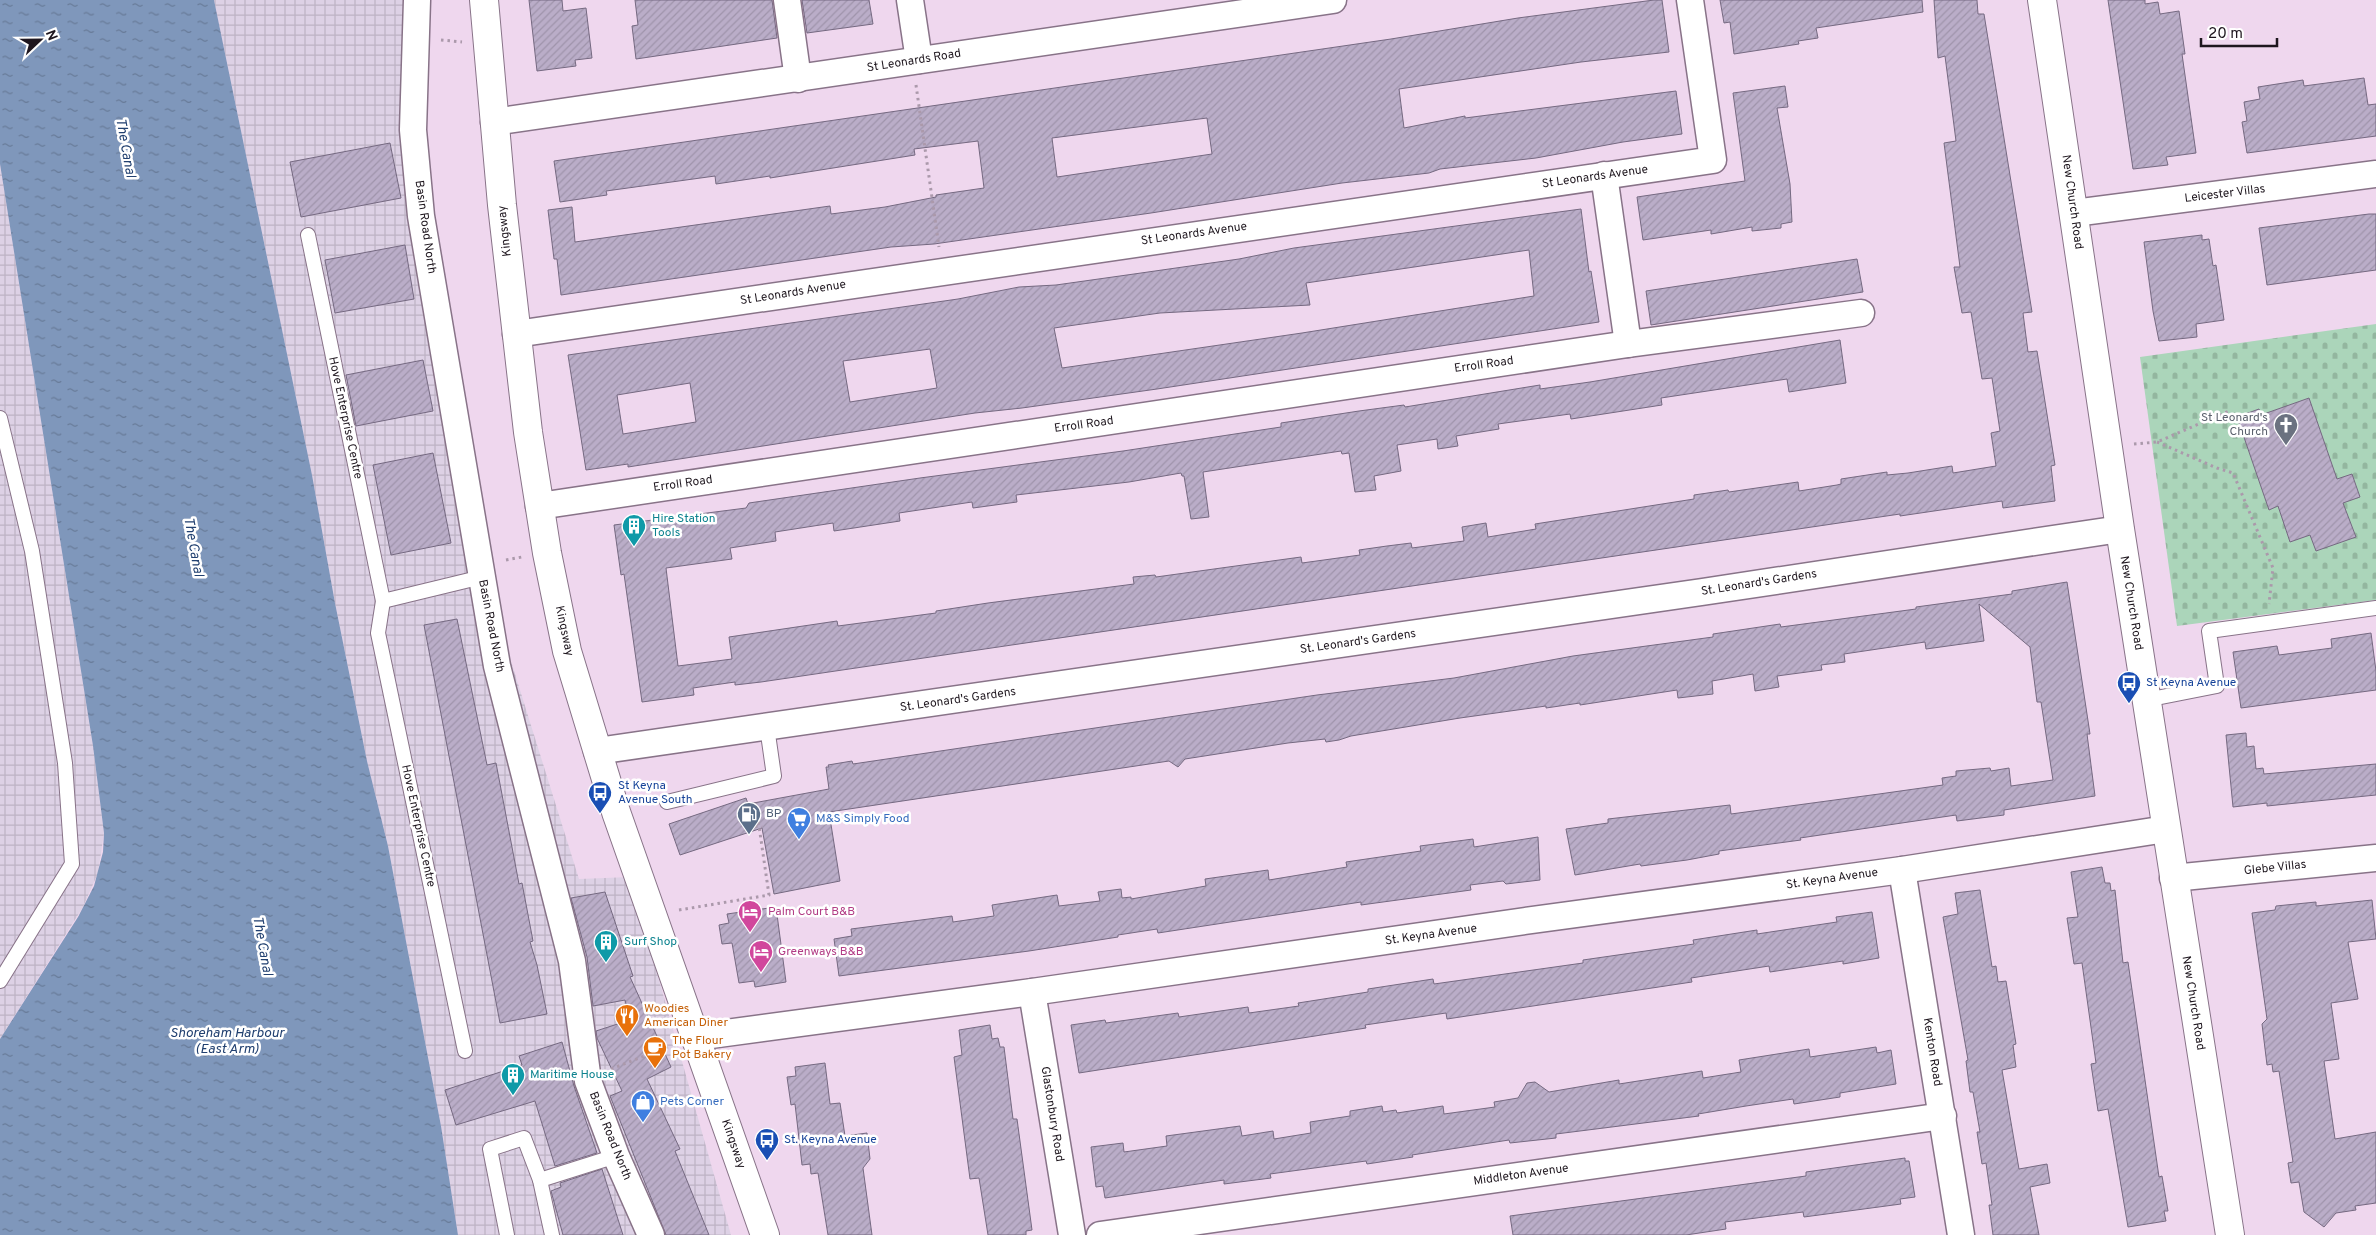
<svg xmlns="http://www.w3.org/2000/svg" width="2376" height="1235" viewBox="0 0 2376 1235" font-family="Overpass,sans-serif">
	<defs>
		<pattern id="industrial-grid" width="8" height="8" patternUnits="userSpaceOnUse" patternTransform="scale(1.25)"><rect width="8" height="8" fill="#ddd1e5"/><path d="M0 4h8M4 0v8" fill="none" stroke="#bdb3c4"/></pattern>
		<pattern id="cemetery-stones" width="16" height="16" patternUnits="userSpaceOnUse" patternTransform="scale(1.25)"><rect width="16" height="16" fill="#abd5ba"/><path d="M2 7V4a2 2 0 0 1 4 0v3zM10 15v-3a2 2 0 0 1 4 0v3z" fill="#93b69f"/></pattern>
		<pattern id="water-ripples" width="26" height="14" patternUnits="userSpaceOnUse" patternTransform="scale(1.25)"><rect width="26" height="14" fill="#7f97bb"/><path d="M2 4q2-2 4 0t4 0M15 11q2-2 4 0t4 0" fill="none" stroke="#677a97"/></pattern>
		<pattern id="building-hatch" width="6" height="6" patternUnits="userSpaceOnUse" patternTransform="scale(1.25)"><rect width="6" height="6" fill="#baadc8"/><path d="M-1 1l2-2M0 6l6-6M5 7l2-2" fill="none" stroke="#9f94ab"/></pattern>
	</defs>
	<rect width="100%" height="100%" fill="#efd7ee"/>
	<!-- industrial -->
	<g fill="url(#industrial-grid)">
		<polygon points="214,0 404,0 402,24 402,135 488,663 510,658 579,879 630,877 731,1235 458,1235 441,1126 388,846 367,761 335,603 312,475"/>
		<polygon points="0,164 93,746 104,833 98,873 83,907 0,1039"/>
	</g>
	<!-- cemetery -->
	<polygon fill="url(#cemetery-stones)" points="2376,324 2376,600 2177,626 2140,357"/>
	<!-- water -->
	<polygon fill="url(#water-ripples)" points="0,0 214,0 312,475 335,603 367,761 388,846 441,1126 458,1235 0,1235 0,1039 78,917 94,886 103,852 104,833 93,746 0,164"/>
	<!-- building -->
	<g fill="url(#building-hatch)" stroke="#756981" fill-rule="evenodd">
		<polygon points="529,0 562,0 563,11 586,8 592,58 575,60 576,66 537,71"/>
		<polygon points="635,0 772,0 777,38 636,59 632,26 638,25"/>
		<polygon points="802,0 869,0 873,24 807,33"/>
		<path d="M1654 0H1662L1669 52 1581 62 1399 89 1404 128 1465 116V118L1676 91 1682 134 1623 142 1536 158 1440 169 1429 173 1342 183 1151 213 934 244 891 247 561 295 557 259H554L548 210 572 207 575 242 830 206 831 214 885 207 936 197V195L984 188 978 141 914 149 915 155 770 178V176L716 184 715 176 606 191 607 195 560 202 554 161 1391 39 1518 18ZM1207 118 1212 154 1057 177 1052 138Z"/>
		<polygon points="1720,0 1922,0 1923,12 1816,28 1818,38 1798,41 1799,44 1734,54 1730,22 1724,23"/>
		<polygon points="1934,0 1977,0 1978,14 1984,14 2032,312 2023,313 2028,352 2037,351 2055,465 2051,466 2055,501 2003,508 2002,501 1900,516 1900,514 761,682 735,685 735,682 693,688 694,695 642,702 624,574 621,575 614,525 746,508 749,503 920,478 1123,451 1281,427 1281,423 1359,411 1404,405 1405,407 1540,385 1540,389 1590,382 1840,340 1846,383 1789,392 1787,379 1661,398 1662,405 1571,419 1570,414 1498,424 1499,429 1456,436 1458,446 1438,449 1437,439 1397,445 1401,471 1374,476 1376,490 1355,492 1349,453 1342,454 1341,451 1203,472 1209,517 1191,519 1184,476 1182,476 1181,473 1129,482 1016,495 1017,502 973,508 972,502 899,513 900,521 834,531 833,523 775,532 776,541 730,548 732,559 666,568 678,666 732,659 729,637 837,621 838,626 936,613 936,611 988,603 1134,584 1133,577 1155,575 1156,577 1301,557 1302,563 1360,555 1359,550 1387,546 1411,543 1412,548 1464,541 1462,527 1486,523 1488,537 1536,529 1535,524 1694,499 1694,495 1728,490 1729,492 1798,482 1799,491 1837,485 1841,484 1841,479 1887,472 1887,475 1908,473 1952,466 1953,473 1996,466 1991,433 2000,431 1992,378 1982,379 1971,312 1962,313 1954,267 1960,267 1944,143 1956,141 1945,56 1938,58"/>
		<polygon points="2108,0 2145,0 2145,4 2158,2 2160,14 2179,11 2185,54 2182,54 2196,153 2166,157 2168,165 2133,169"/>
		<polygon points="2364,78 2368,105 2376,104 2376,136 2247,153 2242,122 2247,121 2244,102 2260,99 2258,87 2303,80 2304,86"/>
		<polygon points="1785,86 1788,107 1777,108 1790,184 1792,222 1781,224 1781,228 1752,231 1752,227 1711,234 1711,230 1643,240 1637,197 1745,181 1733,93"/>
		<polygon points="390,143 401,198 301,217 290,162"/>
		<path d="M1581 209 1589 272 1591 271 1599 322 1157 389 1022 408 975 413 628 467V464L586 470 568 355 958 299 1019 287 1056 285 1134 274 1239 259 1294 248ZM1529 250 1534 296 1302 333 1062 368 1054 328 1160 313 1310 305 1306 283ZM930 349 937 388 850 402 843 361ZM690 383 696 422 623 434 617 395Z"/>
		<polygon points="2369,214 2376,214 2376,270 2267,285 2259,228"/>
		<polygon points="2202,235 2202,240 2209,239 2213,266 2216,265 2224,320 2196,324 2197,337 2159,341 2153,311 2144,242"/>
		<polygon points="405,245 414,299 335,313 325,260"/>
		<polygon points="1857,259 1863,292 1651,325 1646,291"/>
		<polygon points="423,360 433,411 356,426 346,375"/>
		<polygon points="2309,398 2337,479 2352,474 2360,497 2343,503 2356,537 2316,551 2310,535 2290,542 2278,506 2269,510 2237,417 2259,409 2261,415"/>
		<polygon points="433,453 451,543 391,555 373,465"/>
		<polygon points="2067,582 2090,734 2087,734 2095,796 2004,810 2004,815 1957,821 1956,815 1800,838 1801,840 1719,851 1719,854 1687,860 1641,866 1640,864 1575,875 1566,829 1608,823 1608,819 1730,805 1731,814 1879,794 1943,785 1942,778 1956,776 1956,771 1990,768 1991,771 2009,768 2011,786 2053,780 2041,702 2037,702 2030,647 1979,604 1984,641 1926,649 1925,642 1844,654 1845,662 1821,665 1822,670 1777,676 1779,687 1755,691 1753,674 1712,681 1713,694 1678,698 1677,690 1580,705 1580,703 1546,708 1546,706 1460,718 1351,736 1339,740 1326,742 1325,739 1288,743 1185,759 1178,767 1169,761 829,812 840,881 774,894 762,828 680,855 669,824 746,798 748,804 829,789 826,767 829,767 828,765 852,761 853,764 1317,695 1454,678 1573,656 1713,637 1713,634 1780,624 1781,627 1916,609 1916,607 2012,594 2012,591"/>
		<polygon points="457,619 487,765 496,763 519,884 522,883 533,941 530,942 537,965 547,1014 500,1023 424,625"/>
		<polygon points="2371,633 2376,671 2376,690 2241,708 2233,652 2277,646 2279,655 2332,648 2331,639"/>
		<polygon points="2246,733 2247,747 2254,746 2256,769 2263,768 2264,774 2376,764 2376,795 2267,806 2267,803 2233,807 2226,735"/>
		<polygon points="1538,837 1540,880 1506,884 1503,881 1470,885 1471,890 1361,905 1361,902 1158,933 1157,929 1118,935 1118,937 1029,951 839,976 834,939 852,936 851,929 952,916 953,922 994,916 992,905 1057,895 1059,906 1100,901 1098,892 1121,889 1122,898 1131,897 1131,899 1206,886 1205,879 1268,870 1269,880 1347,867 1346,862 1421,851 1420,846 1473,839 1474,847"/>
		<polygon points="2102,867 2105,883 2110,883 2111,891 2115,890 2123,963 2128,962 2159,1177 2162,1176 2168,1211 2164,1211 2166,1221 2128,1227 2108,1109 2098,1111 2091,1064 2096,1063 2082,963 2074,964 2067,918 2078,917 2071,872"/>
		<polygon points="1980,890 1992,967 1996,966 1998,982 2006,981 2016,1044 2013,1045 2016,1067 2002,1070 2019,1169 2047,1164 2050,1183 2030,1187 2039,1235 1993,1235 1989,1205 1992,1205 1986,1163 1982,1164 1977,1132 1980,1132 1973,1092 1970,1092 1966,1061 1968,1060 1943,917 1958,914 1955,893"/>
		<polygon points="605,892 633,976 630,977 671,1067 647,1079 680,1149 675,1151 709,1235 666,1235 610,1096 622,1091 597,1038 596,1031 630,1020 625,1000 593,1006 587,957 571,898"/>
		<polygon points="2372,900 2376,939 2348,942 2358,999 2331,1003 2339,1059 2324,1061 2335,1139 2376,1132 2376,1203 2355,1206 2356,1210 2336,1213 2324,1227 2304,1212 2299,1182 2291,1183 2288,1163 2293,1162 2279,1071 2273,1072 2272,1064 2267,1065 2262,1024 2267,1019 2252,913 2275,910 2276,906 2316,902 2316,906"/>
		<polygon points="776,907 786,982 755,987 754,981 739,983 732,943 722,944 719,925 729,923 727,914"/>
		<polygon points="1872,912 1879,958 1843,964 1843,961 1770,972 1769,966 1691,978 1692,982 1652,988 1447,1019 1446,1013 1365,1025 1366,1028 1079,1073 1071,1025 1105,1020 1106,1023 1178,1013 1179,1017 1248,1007 1249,1013 1299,1006 1298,1003 1368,992 1368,989 1433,979 1434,984 1583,963 1583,960 1694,944 1693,940 1757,930 1757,934 1837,922 1836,917"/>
		<polygon points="990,1025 992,1039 998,1038 1000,1047 1004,1047 1013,1119 1017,1119 1032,1230 1026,1231 1026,1235 988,1235 979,1178 970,1179 954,1057 962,1055 959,1030"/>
		<polygon points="562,1042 574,1086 597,1153 555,1166 535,1101 456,1125 445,1090 522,1065 519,1056"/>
		<polygon points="1876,1047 1877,1053 1891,1050 1896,1084 1840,1093 1840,1097 1794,1104 1793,1099 1746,1106 1698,1114 1699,1116 1556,1134 1556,1138 1510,1143 1509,1140 1412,1155 1413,1157 1367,1164 1366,1161 1270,1174 1271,1178 1224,1184 1224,1180 1105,1198 1103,1186 1096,1187 1091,1147 1123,1143 1124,1152 1167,1146 1166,1136 1240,1126 1242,1136 1273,1131 1274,1139 1311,1133 1310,1122 1350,1116 1350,1111 1382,1106 1383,1112 1396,1110 1397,1113 1443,1106 1444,1114 1495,1107 1494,1102 1518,1098 1527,1083 1535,1082 1549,1092 1619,1080 1619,1084 1702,1071 1703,1078 1741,1072 1739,1060 1809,1049 1810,1057"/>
		<polygon points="825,1063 830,1104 840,1103 845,1136 867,1133 870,1159 863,1168 872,1235 828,1235 818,1173 811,1174 810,1164 802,1165 795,1104 791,1105 787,1077 796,1076 795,1067"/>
		<polygon points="1905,1158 1905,1161 1909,1161 1915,1197 1900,1199 1901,1204 1804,1217 1803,1212 1725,1222 1726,1229 1686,1235 1513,1235 1510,1216 1806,1176 1806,1172"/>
		<polygon points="602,1169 623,1235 563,1235 551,1191 561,1187 560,1183"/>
	</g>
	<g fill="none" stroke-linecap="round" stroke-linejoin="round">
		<!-- lane casing -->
		<g stroke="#887388" stroke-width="16">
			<g id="lane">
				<polyline points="308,235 383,601 482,577"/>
				<polyline points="0,418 32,551 65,763 72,864 0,981"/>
				<polyline points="383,601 378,633 465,1051"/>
				<polyline points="2146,700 2217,686 2209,631 2376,608"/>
				<polyline points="667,802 774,776 767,727"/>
				<polyline points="540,1180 616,1156"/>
				<polyline points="507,1235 490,1149 524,1138 540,1180 552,1235"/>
			</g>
		</g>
		<!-- street casing -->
		<g stroke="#887388" stroke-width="29">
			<g id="street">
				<polyline points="417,0 413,130 421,216 497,666 572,961 588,1081 616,1156 651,1235"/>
				<polyline points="787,0 798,79"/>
				<polyline points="910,0 919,60"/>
				<polyline points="494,122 1333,0"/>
				<polyline points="1604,175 1628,344"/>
				<polyline points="2074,213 2376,174"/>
				<polyline points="516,334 1713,160 1690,0"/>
				<polyline points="539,506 1628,344 1861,313"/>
				<polyline points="597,751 1702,592 2120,529"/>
				<polyline points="1902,870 1961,1235"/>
				<polyline points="2173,878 2376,858"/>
				<polyline points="1032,992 1072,1235"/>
				<polyline points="696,1037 1032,992 1525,921 1902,870 2166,829"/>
				<polyline points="1100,1235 1943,1116"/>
			</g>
		</g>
		<!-- secondary casing -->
		<g stroke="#887388" stroke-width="30">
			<polyline id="secondary" points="2042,0 2120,529 2230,1235"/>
		</g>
		<!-- primary casing -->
		<g stroke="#887388" stroke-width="30">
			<polyline id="primary" points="484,0 502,205 528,432 547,553 567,651 616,812 765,1235"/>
		</g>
		<!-- path -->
		<g stroke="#ab99ab" stroke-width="3" stroke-dasharray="2.5 4" stroke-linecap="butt">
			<polyline points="441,40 462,42"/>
			<polyline points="916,85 939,247"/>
			<polyline points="2157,442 2217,468 2233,473 2273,568 2269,604"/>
			<polyline points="2134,444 2157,442 2229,411"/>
			<polyline points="506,560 522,557"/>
			<polyline points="755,803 759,826 762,827"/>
			<polyline points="679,910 769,895 759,826 752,827"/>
			<polyline points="611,1069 670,1046"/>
		</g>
		<!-- lane -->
		<use href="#lane" stroke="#fff" stroke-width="14"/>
		<!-- street -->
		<use href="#street" stroke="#fff" stroke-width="26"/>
		<!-- secondary -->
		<use href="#secondary" stroke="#fff" stroke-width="28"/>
		<!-- primary -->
		<use href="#primary" stroke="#fff" stroke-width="28"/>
	</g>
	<!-- icons -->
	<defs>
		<g id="church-pin" transform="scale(1.25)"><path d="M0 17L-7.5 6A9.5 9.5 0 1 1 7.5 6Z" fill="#6b7280" stroke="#fff"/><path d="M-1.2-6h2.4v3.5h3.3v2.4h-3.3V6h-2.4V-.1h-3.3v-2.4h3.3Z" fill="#fff"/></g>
		<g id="building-pin" transform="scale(1.25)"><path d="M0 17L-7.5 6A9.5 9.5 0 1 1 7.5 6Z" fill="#0f9aa8" stroke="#fff"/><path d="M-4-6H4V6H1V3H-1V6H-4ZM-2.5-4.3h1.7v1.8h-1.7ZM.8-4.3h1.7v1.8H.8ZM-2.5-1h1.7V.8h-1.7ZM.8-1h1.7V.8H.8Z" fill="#fff"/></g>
		<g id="bus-pin" transform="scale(1.25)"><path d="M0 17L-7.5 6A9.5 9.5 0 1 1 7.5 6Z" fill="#1a4fb4" stroke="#fff"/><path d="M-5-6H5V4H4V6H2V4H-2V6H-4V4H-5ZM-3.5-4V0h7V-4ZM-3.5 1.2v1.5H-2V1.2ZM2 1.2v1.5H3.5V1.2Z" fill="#fff"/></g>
		<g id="fuel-pin" transform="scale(1.25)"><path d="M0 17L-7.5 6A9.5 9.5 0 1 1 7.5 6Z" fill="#5c6f8a" stroke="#fff"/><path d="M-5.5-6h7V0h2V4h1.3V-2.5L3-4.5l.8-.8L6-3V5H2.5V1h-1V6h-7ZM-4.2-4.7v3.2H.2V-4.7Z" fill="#fff"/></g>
		<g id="supermarket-pin" transform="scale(1.25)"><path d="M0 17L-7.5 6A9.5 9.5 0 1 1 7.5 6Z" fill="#3f7fe0" stroke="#fff"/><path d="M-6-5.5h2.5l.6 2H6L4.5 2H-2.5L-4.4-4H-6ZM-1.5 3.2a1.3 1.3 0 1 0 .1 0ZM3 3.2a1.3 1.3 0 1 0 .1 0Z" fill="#fff"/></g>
		<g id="hotel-pin" transform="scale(1.25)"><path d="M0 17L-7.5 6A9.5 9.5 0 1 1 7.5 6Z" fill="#d1479c" stroke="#fff"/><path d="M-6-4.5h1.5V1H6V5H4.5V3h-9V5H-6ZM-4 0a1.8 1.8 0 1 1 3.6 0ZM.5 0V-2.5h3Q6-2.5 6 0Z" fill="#fff"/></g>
		<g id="restaurant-pin" transform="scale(1.25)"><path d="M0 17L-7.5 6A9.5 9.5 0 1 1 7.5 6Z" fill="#e8710a" stroke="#fff"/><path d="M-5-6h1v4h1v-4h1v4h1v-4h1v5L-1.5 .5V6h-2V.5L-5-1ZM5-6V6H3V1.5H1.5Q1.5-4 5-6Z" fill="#fff"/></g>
		<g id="cafe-pin" transform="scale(1.25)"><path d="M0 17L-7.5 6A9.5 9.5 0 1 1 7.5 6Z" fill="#e8710a" stroke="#fff"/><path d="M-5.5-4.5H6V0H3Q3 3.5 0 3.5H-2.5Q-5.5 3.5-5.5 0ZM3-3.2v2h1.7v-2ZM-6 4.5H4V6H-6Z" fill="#fff"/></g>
		<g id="shop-pin" transform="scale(1.25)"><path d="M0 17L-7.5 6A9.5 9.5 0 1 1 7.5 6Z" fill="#3f7fe0" stroke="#fff"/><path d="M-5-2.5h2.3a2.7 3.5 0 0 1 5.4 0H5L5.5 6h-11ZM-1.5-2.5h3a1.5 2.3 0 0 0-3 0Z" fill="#fff"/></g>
	</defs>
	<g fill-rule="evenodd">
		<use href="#church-pin" x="2286" y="425"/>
		<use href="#building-pin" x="634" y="526"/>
		<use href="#bus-pin" x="2129" y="683"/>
		<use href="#bus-pin" x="600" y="793"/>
		<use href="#fuel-pin" x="749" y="814"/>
		<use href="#supermarket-pin" x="799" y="819"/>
		<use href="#hotel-pin" x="750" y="912"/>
		<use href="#building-pin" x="606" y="942"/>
		<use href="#hotel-pin" x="761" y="952"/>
		<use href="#restaurant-pin" x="627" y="1016"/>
		<use href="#cafe-pin" x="655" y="1048"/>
		<use href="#building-pin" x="513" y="1075"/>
		<use href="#shop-pin" x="643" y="1102"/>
		<use href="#bus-pin" x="767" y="1140"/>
	</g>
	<g text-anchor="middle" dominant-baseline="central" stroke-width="5" stroke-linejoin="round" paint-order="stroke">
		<!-- street labels -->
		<g font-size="12" fill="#1e161e" stroke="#fff">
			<text transform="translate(914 61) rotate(-9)">St Leonards Road</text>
			<text transform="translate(1595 177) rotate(-8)">St Leonards Avenue</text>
			<text transform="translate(2225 194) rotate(-7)">Leicester Villas</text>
			<text transform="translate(2072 202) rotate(82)">New Church Road</text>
			<text transform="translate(425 227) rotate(82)">Basin Road North</text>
			<text transform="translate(505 231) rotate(-96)">Kingsway</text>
			<text transform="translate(1194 234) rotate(-8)">St Leonards Avenue</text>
			<text transform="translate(793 293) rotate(-9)">St Leonards Avenue</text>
			<text transform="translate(1484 365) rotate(-8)">Erroll Road</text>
			<text transform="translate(345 418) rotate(78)">Hove Enterprise Centre</text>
			<text transform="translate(1084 425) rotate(-8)">Erroll Road</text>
			<text transform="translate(683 484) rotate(-8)">Erroll Road</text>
			<text transform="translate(1759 583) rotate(-9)">St. Leonard's Gardens</text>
			<text transform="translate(2131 603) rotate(81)">New Church Road</text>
			<text transform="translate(491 626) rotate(79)">Basin Road North</text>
			<text transform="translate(564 631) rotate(78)">Kingsway</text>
			<text transform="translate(1358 642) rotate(-8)">St. Leonard's Gardens</text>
			<text transform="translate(958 700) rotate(-8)">St. Leonard's Gardens</text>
			<text transform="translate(418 826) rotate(78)">Hove Enterprise Centre</text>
			<text transform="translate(2275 868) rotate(-6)">Glebe Villas</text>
			<text transform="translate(1832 879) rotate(-8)">St. Keyna Avenue</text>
			<text transform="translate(1431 935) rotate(-8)">St. Keyna Avenue</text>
			<text transform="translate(2193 1003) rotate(81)">New Church Road</text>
			<text transform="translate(1932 1052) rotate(81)">Kenton Road</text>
			<text transform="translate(1052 1114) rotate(81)">Glastonbury Road</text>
			<text transform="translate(610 1136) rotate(68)">Basin Road North</text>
			<text transform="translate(733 1144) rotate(71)">Kingsway</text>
			<text transform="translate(1521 1175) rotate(-8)">Middleton Avenue</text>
		</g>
		<!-- worship labels -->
		<g font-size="12" fill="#5b616d" stroke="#fff" text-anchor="end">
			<text x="2268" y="418">St Leonard's<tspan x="2268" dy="14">Church</tspan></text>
		</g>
		<!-- culture labels -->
		<g font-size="12" fill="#0d838f" stroke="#fff" text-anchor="start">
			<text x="652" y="519">Hire Station<tspan x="652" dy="14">Tools</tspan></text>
			<text x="624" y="942">Surf Shop</text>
			<text x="530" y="1075">Maritime House</text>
		</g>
		<!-- transit labels -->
		<g font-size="12" fill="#164399" stroke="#fff" text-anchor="start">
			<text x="2146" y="683">St Keyna Avenue</text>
			<text x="618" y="786">St Keyna<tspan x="618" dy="14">Avenue South</tspan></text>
			<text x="784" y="1140">St. Keyna Avenue</text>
		</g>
		<!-- service labels -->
		<g font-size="12" fill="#4e5e75" stroke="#fff" text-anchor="start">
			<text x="766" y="814">BP</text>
		</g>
		<!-- shop labels -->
		<g font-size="12" fill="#366cbe" stroke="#fff" text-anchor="start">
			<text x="816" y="819">M&amp;S Simply Food</text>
			<text x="660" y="1102">Pets Corner</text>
		</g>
		<!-- hotel labels -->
		<g font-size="12" fill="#b23c85" stroke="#fff" text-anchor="start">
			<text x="768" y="912">Palm Court B&amp;B</text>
			<text x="778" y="952">Greenways B&amp;B</text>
		</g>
		<!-- food labels -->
		<g font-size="12" fill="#c56008" stroke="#fff" text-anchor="start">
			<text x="644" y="1009">Woodies<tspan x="644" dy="14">American Diner</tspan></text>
			<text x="672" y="1041">The Flour<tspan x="672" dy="14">Pot Bakery</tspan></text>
		</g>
		<!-- water labels -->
		<g font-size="14" font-style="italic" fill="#214070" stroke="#fff">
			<text transform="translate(125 148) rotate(80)">The Canal</text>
			<text transform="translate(193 547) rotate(80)">The Canal</text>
			<text transform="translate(262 946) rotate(80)">The Canal</text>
			<text x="227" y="1033">Shoreham Harbour<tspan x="227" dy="16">(East Arm)</tspan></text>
		</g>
	</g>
	<!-- north arrow -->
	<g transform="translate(40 40) rotate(68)" stroke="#ffffff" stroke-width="4" paint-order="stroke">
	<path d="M0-4L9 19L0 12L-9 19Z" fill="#1e161e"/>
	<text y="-8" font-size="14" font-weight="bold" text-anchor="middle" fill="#1e161e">N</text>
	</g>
	<!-- scale -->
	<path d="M2201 38v8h76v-8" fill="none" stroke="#1e161e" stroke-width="2.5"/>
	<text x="2208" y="38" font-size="15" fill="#1e161e" stroke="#ffffff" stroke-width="4" paint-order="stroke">20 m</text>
</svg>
